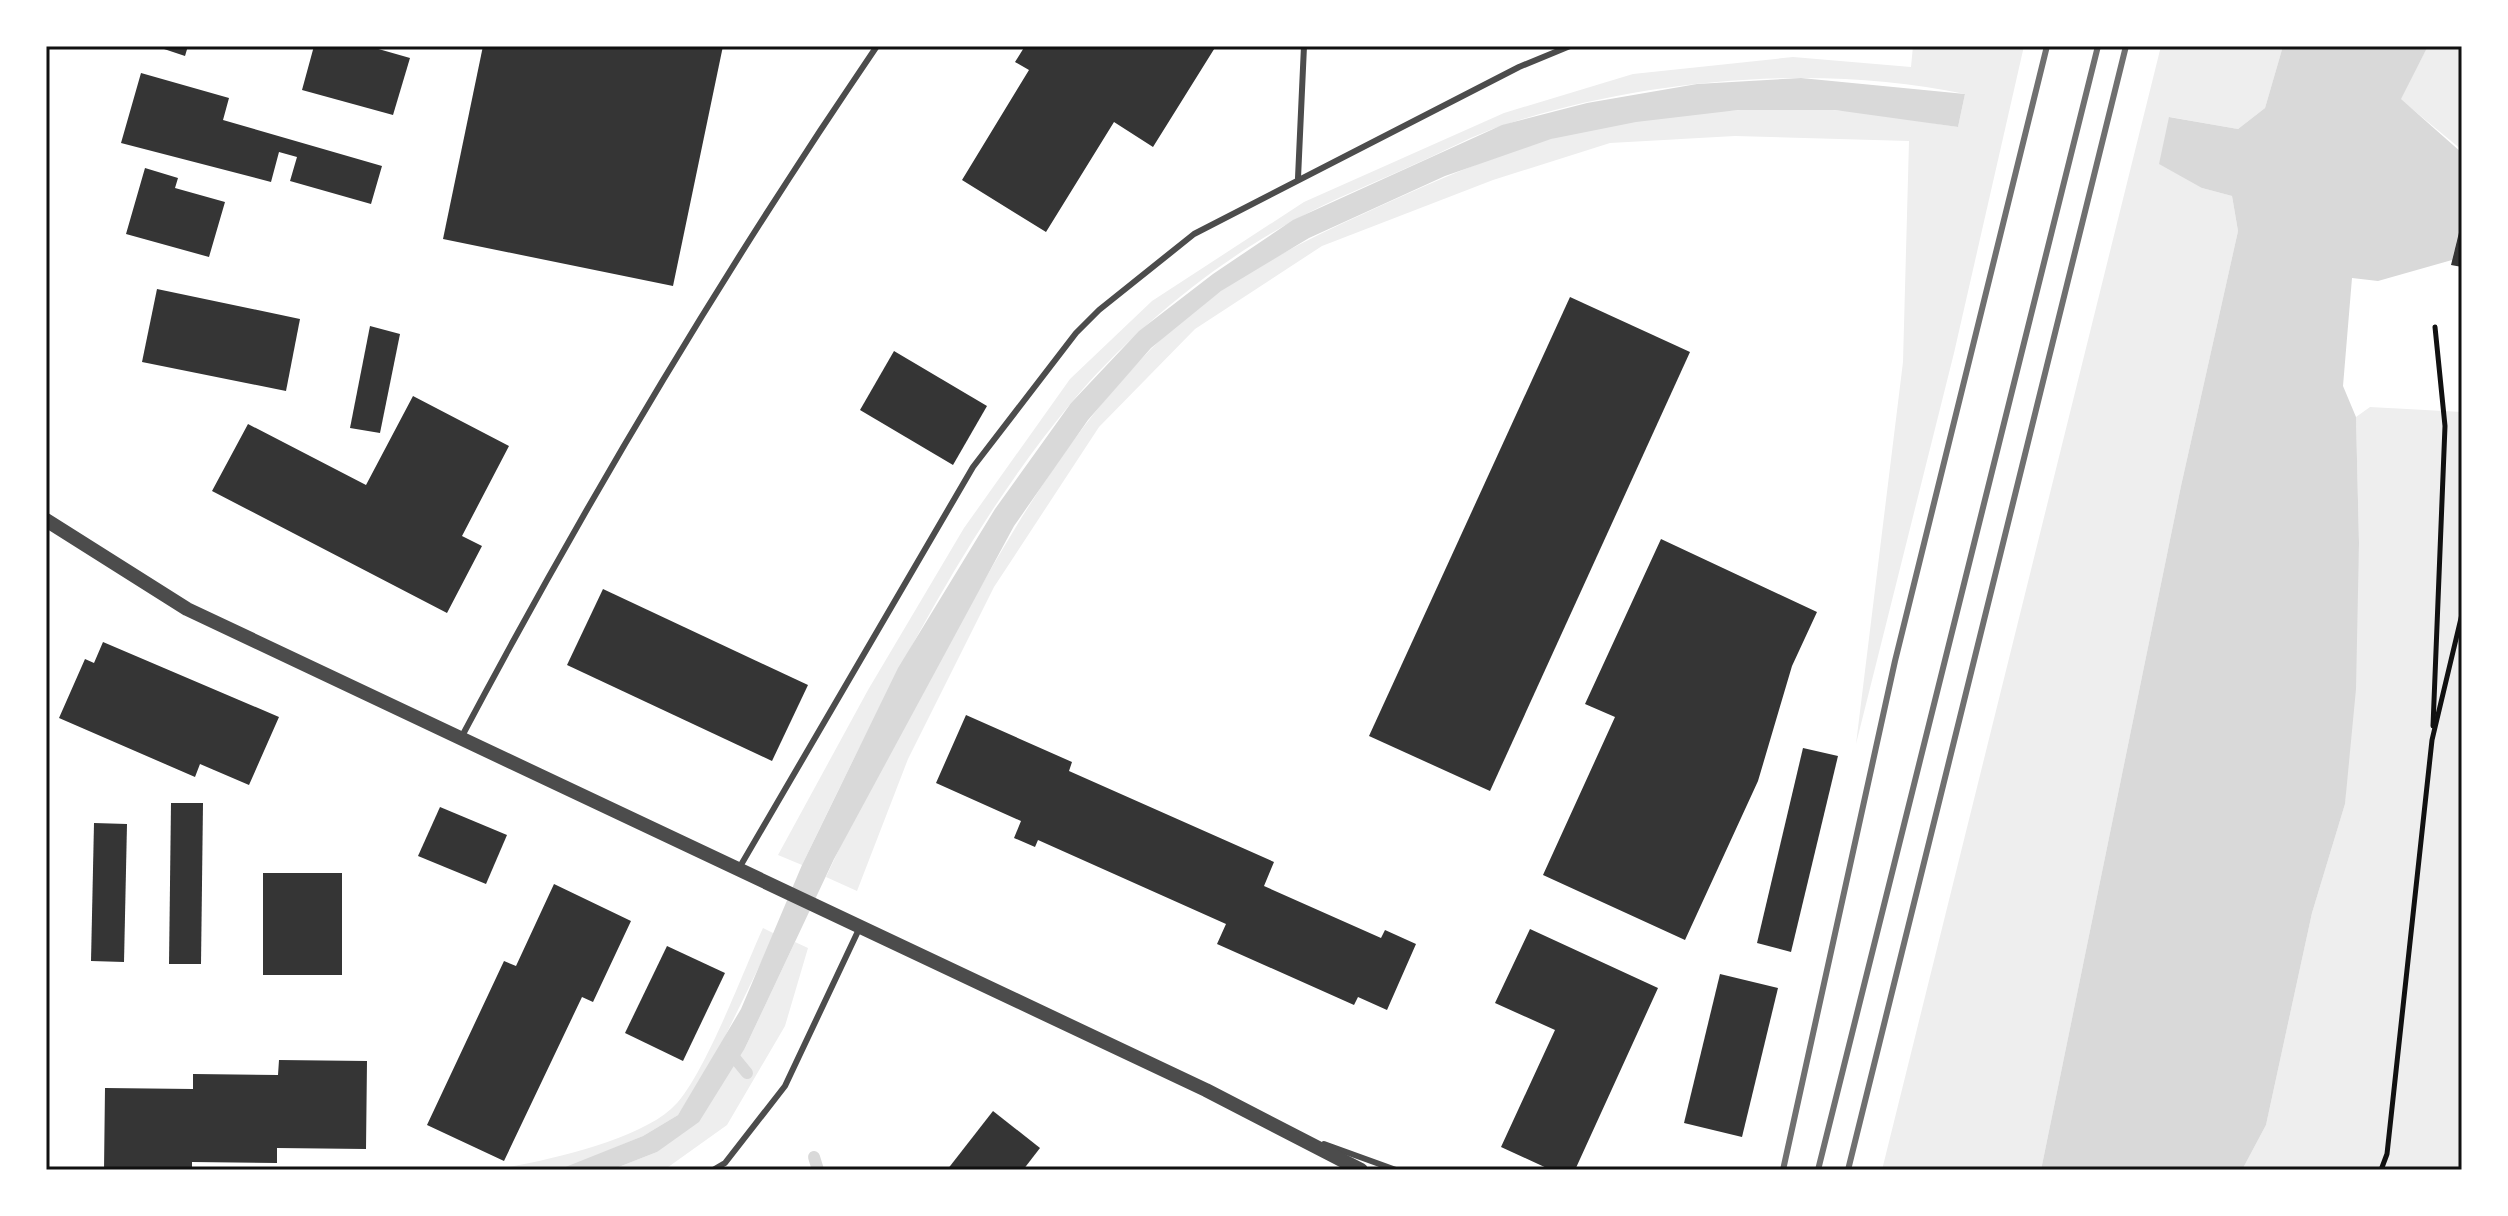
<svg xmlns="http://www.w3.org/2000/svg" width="2508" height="1216" viewBox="0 0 2508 1216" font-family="Signika,sans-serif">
	<rect width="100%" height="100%" fill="#fff"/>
	<!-- green -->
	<g fill="#eee">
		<path d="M1913 46H2024L1954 353 1856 744 1903 362 1909 141 1735 136 1610 143 1493 180 1322 246 1195 329 1099 427 994 587 908 759 857 891 826 877C860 802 901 730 941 658 1001 549 1062 439 1150 350 1208 290 1287 248 1363 214 1424 186 1485 158 1550 139 1639 114 1740 106 1832 110 1874 112 1916 121 1958 127L1965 94C1820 63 1644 79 1504 125 1473 135 1443 152 1413 165 1374 183 1333 199 1295 220 1214 263 1129 333 1071 403 957 541 879 706 802 865L778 855 868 690 964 528 1070 379 1152 301 1304 202 1504 113 1633 74 1793 57 1911 67Z"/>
		<polygon points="2161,46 2283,46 2265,108 2238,129 2170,117 2202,188 2232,196 2238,231 2181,486 2041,1170 1882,1170"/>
		<polygon points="2428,46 2462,46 2462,150 2400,99"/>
		<polygon points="2370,407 2462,412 2462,1170 2242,1170 2266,1125 2312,913 2345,804 2359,543 2356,417"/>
		<path d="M763 928 775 934 715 1057 678 1115 643 1136 563 1169 492 1170C541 1162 634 1142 671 1109 702 1083 744 969 763 928Z"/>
		<polygon points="795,942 808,948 785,1026 727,1125 664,1170 611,1170 657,1152 745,1048"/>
	</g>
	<!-- water -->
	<g fill="#d9d9d9">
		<polygon points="2283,46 2428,46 2401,99 2462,153 2462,219 2452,260 2378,281 2352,278 2343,386 2356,417 2359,543 2356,689 2345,804 2312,913 2266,1125 2242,1170 2041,1170 2181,486 2238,231 2232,196 2202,188 2159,164 2169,117 2238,129 2265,108"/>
		<polygon points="1801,78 1965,94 1958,127 1835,110 1738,110 1636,122 1551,139 1445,176 1309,238 1221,291 1151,348 1088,420 1014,526 834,859 745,1048 699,1122 657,1152 611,1170 558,1170 643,1136 678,1115 741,1009 802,865 898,668 995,509 1071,403 1139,331 1213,274 1293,220 1502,125 1587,103 1697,84"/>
	</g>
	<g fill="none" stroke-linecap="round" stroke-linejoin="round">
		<!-- stream -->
		<g stroke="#d9d9d9" stroke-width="12">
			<polyline points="729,1051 747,1073"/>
			<polyline points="814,1157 818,1170"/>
		</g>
	</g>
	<!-- building -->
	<g fill="#353535">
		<polygon points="155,46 188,46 185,56"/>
		<polygon points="314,46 368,46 410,58 393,115 302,90"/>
		<polygon points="483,46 723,46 673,286 443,239"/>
		<polygon points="1025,46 1216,46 1153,147 1114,122 1046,232 962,180 1029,70 1015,62"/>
		<polygon points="141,73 229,98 223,120 382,166 371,204 290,181 297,157 279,152 271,182 121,143"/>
		<polygon points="145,168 178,178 175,188 225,202 209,257 126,234"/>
		<polygon points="2461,224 2462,224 2462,267 2451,265"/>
		<polygon points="157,289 300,319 286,391 142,362"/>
		<polygon points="1570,297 1690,352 1490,791 1369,736"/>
		<polygon points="370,326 400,334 380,433 350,428"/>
		<polygon points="894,351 987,406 953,465 860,410"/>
		<polygon points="413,396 509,446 462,536 482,546 447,613 212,491 248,424 366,485"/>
		<polygon points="1661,539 1817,612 1792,666 1758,781 1685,940 1543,875 1615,717 1585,704"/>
		<polygon points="603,589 808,685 772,761 567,665"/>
		<polygon points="103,642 279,717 249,785 200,764 195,777 59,718 85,659 94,663"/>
		<polygon points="966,715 1072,762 1069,771 1274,862 1264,886 1381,938 1385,930 1416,944 1387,1010 1358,997 1354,1005 1217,944 1226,924 1038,840 1035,847 1014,838 1021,821 936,783"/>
		<polygon points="1803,748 1838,756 1791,952 1757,943"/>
		<polygon points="171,803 203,803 201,964 169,964"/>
		<polygon points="440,807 507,835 486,884 418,856"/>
		<polygon points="94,823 127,824 124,962 91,961"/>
		<rect x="263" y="873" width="79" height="102"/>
		<polygon points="554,884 631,921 593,1002 582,997 504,1161 427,1125 504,961 516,966"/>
		<polygon points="1530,929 1658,988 1575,1170 1551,1170 1501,1147 1555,1030 1495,1003"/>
		<polygon points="667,946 725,973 683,1061 625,1033"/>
		<polygon points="1720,974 1778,988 1742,1137 1684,1123"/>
		<polygon points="279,1060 367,1061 366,1149 277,1148 277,1163 192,1162 192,1170 104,1170 105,1088 193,1089 193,1074 278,1075"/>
		<polygon points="993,1111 1040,1148 1023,1170 947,1170"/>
	</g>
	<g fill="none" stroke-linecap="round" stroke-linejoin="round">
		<!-- path -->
		<g stroke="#111" stroke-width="5">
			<polyline points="2433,726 2445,426 2435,327"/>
			<polyline points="2381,1170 2387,1154 2432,740 2462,614"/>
		</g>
		<!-- service -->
		<g stroke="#4c4c4c" stroke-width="6">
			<polyline points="1298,178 1304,46"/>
			<path d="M461 738C587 500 725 269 877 46"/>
			<polyline points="738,870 973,467 1076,333 1099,310 1194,234 1519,67 1570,46"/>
			<polyline points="1324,1144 1396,1170"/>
			<polyline points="713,1170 725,1163 785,1086 860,927"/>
		</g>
		<!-- tertiary -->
		<polyline stroke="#4c4c4c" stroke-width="14" points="46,520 187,609 1206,1090 1361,1170"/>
		<!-- rail -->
		<g stroke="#707070" stroke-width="6">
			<polyline points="1783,1170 1895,661 2047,46"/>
			<polyline points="1818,1170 2098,46"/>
			<polyline points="1848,1170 2126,46"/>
		</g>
	</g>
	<!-- border -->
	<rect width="2508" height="1216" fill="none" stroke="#ffffff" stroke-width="96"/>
	<rect x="48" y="48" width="2412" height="1120" fill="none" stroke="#111" stroke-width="3"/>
</svg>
